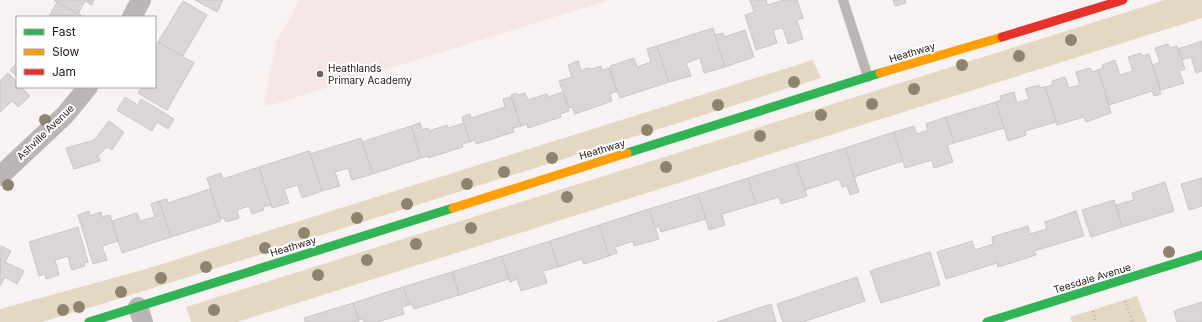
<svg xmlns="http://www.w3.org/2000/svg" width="1202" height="322" viewBox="0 0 1202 322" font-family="Inter,sans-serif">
	<rect width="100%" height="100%" fill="#f8f2f2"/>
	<!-- built -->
	<polygon fill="#f6e6e5" points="300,0 610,0 264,107 276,42"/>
	<!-- green -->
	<g fill="#e5d8c2">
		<polygon points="1165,0 1202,0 1202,18 237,322 191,322 186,307"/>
		<polygon points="813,60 821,78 96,306 42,322 0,322 0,309 146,269"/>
		<polygon points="1137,296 1147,322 1072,322 1070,317"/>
	</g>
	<!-- building -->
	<g fill="#dcd5d7" stroke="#cdc4c7">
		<polygon points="54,0 94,0 92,5 85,1 78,14"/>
		<polygon points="195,0 223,0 217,12"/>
		<polygon points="750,0 766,0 767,5 784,0 797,0 803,18 797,20 803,39 788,44 783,28 773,30 777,43 756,50 745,15 754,12"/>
		<polygon points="893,0 905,0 906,3 895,6"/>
		<polygon points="183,1 207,15 183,56 158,42"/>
		<polygon points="57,2 81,15 80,17 49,17"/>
		<polygon points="713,28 725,67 704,73 700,58 686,63 691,76 669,82 657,46"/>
		<polygon points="745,30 754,57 725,67 715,35 723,33 724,37"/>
		<polygon points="1202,41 1202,71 1196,73 1191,57 1182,60 1178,49"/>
		<polygon points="158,42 194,63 167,110 138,93 142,87 155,87 155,47"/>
		<polygon points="1168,44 1170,48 1177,46 1185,69 1179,71 1184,83 1161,90 1152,65 1160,62 1155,48"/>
		<polygon points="657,46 669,82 620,98 617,91 610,66 634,58 637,67 651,62 647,49"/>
		<polygon points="1141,53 1142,56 1149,54 1161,94 1154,96 1152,91 1109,105 1098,70 1103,68 1102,65 1115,60 1120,75 1133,71 1128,57"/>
		<polygon points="578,61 582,73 584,69 588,68 591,69 601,66 602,70 609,68 617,91 610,94 612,101 575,114 572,107 569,108 559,81 572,77 568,65"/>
		<polygon points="17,63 17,76 10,70"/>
		<polygon points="1090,68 1092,72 1098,70 1111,113 1086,122 1084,117 1057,125 1045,87 1053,85 1052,81 1065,77 1069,88 1080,85 1076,72"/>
		<polygon points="8,73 17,82 17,87 21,87 30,96 18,107 12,101 0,112 0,81"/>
		<polygon points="1039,85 1040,88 1045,87 1056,122 1025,131 1026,135 1008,141 996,102 1001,100 1000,96 1014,92 1017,103 1029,99 1025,89"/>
		<polygon points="563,92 569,111 560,114 561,117 528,128 527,124 521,126 511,95 516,93 517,95 525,93 528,100 547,94 548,97"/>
		<polygon points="125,97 138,105 141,99 174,119 168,129 157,122 152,131 117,110"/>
		<polygon points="511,97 521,126 513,128 514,132 476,144 475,140 470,142 462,117 470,114 471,118 505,107 503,99"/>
		<polygon points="996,102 1004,128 954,143 946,117"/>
		<polygon points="946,117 954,143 947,145 953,162 934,168 932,160 905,168 894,132 914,126 917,134 928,130 926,124"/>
		<polygon points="109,121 124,132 112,150 107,147 98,156 100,161 74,169 66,148 94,140"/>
		<polygon points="420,123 422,130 428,128 429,131 447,125 448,128 464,123 470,142 462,144 463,147 428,158 428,156 421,158 411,126"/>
		<polygon points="411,126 421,158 373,174 362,142"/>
		<polygon points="894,132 903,161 854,177 845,148"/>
		<polygon points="361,138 373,174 352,180 348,168 335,172 340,186 322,191 310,154"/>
		<polygon points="845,148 859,192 850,195 847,186 842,187 839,179 805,190 796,163"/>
		<polygon points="309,151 322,191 302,198 298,185 284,189 289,203 272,208 259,167"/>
		<polygon points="796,163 807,196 781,204 779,197 756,204 748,178"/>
		<polygon points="259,167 271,205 263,207 264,210 252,214 249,206 237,210 239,218 226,222 224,218 220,219 207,178 221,173 223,179"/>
		<polygon points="748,178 756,204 722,214 725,225 709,230 698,194"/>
		<polygon points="1202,178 1202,206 1189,210 1181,184"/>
		<polygon points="1165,182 1174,211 1122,227 1116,205 1134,200 1132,193"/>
		<polygon points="210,189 221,221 171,237 159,201 167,199 168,203"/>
		<polygon points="698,194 706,219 661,232 659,226 655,228 649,209"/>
		<polygon points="1114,200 1122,227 1091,237 1082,210"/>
		<polygon points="159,201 171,237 122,253 112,221 137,213 140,221 155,217 151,204"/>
		<polygon points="649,209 659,239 634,246 633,241 615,247 617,253 609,256 599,225"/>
		<polygon points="89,211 90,216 101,212 102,217 110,215 118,241 102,246 107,260 93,264 78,215"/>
		<polygon points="1076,211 1084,236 1034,251 1036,255 998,267 997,263 946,279 937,252 972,241 975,250 993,244 992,237 1028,226 1030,234 1047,229 1045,222"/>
		<polygon points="599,225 609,256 584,264 582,259 558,267 550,241"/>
		<polygon points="78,227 88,262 84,263 85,266 72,270 68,256 55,260 59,275 46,279 45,274 39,276 29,242"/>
		<polygon points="550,241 558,267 543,271 547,283 521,291 517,279 510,282 502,256"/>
		<polygon points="1,246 11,251 5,262 24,271 17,284 5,277 0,286"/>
		<polygon points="930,252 940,285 881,303 870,271"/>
		<polygon points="502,256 509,279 459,295 452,272"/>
		<polygon points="452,272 459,295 414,309 412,304 409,305 403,287"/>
		<polygon points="857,277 865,301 803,322 783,322 777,304"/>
		<polygon points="403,287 409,305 402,307 404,314 377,322 364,322 363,319 359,320 353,303"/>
		<polygon points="1202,302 1202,322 1177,322 1174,311"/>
		<polygon points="353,303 359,322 305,322 304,318"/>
		<polygon points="771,304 776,322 717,322"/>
	</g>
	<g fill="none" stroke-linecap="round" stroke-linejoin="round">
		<!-- path -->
		<g stroke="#b5b1af" stroke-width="2.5" stroke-dasharray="1 3" stroke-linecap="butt">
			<polyline points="1125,301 1133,322"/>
			<polyline points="1093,311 1096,322"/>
		</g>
		<!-- lane -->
		<polyline stroke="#bbb6b5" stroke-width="10" points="843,0 868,77"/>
		<!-- street -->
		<g stroke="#bbb6b5" stroke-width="20">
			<polyline points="132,17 141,0"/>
			<polyline points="0,176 65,115 88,87"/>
			<polyline points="138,307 143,322"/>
		</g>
		<!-- fast -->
		<g stroke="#30b455" stroke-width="9">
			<polyline points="627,153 880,73"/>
			<polyline points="89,322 453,208"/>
			<polyline points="987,322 1202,255"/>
		</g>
		<!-- slow -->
		<g stroke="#ff9f0a" stroke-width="9">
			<polyline points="880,73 1002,37"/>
			<polyline points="453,208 627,153"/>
		</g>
		<!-- jam -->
		<polyline stroke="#e5322d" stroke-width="9" points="1002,37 1123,0"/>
	</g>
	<!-- trees -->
	<g fill="#8e836d">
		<circle cx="1071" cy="40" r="6"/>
		<circle cx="1019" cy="56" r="6"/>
		<circle cx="962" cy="65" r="6"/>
		<circle cx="794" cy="82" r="6"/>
		<circle cx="914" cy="89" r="6"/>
		<circle cx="872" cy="104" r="6"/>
		<circle cx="718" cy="105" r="6"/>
		<circle cx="821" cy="115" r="6"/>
		<circle cx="45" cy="120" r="6"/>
		<circle cx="647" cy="130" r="6"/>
		<circle cx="760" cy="136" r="6"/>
		<circle cx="552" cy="158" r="6"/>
		<circle cx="666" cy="167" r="6"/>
		<circle cx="504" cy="172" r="6"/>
		<circle cx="467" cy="184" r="6"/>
		<circle cx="8" cy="185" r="6"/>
		<circle cx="567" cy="197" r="6"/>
		<circle cx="407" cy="204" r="6"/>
		<circle cx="357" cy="218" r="6"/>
		<circle cx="471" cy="228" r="6"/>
		<circle cx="304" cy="233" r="6"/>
		<circle cx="416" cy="244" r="6"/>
		<circle cx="265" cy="248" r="6"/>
		<circle cx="1169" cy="252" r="6"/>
		<circle cx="367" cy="260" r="6"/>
		<circle cx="206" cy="267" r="6"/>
		<circle cx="318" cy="275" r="6"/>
		<circle cx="161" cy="278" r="6"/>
		<circle cx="121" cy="292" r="6"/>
		<circle cx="79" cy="307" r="6"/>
		<circle cx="63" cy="310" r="6"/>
		<circle cx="214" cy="310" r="6"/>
	</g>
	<!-- markers -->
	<circle fill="#6c6262" stroke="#fff" stroke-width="1.5" cx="320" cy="74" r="4"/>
	<g text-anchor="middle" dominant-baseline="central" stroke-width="4" stroke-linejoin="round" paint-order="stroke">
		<!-- street labels -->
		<g font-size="10" fill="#201515" stroke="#fff">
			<text transform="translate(912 52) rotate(-17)">Heathway</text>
			<text transform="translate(45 132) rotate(-44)">Ashville Avenue</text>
			<text transform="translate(602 149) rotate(-17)">Heathway</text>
			<text transform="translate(293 246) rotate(-17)">Heathway</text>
			<text transform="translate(1092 278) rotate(-17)">Teesdale Avenue</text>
		</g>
		<!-- poi labels -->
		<g font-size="10" fill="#201515" stroke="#fff" text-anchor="start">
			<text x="328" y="68">Heathlands<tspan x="328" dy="12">Primary Academy</tspan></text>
		</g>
	</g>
	<!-- legend -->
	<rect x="16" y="16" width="140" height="72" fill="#ffffff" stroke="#a6a1a1"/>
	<rect x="24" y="29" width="20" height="6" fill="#30b455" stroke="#a6a1a1"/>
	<text x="52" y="36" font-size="12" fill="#201515">Fast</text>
	<rect x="24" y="49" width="20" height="6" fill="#ff9f0a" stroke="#a6a1a1"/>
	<text x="52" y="56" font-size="12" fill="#201515">Slow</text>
	<rect x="24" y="69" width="20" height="6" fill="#e5322d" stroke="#a6a1a1"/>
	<text x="52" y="76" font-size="12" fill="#201515">Jam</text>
</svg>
